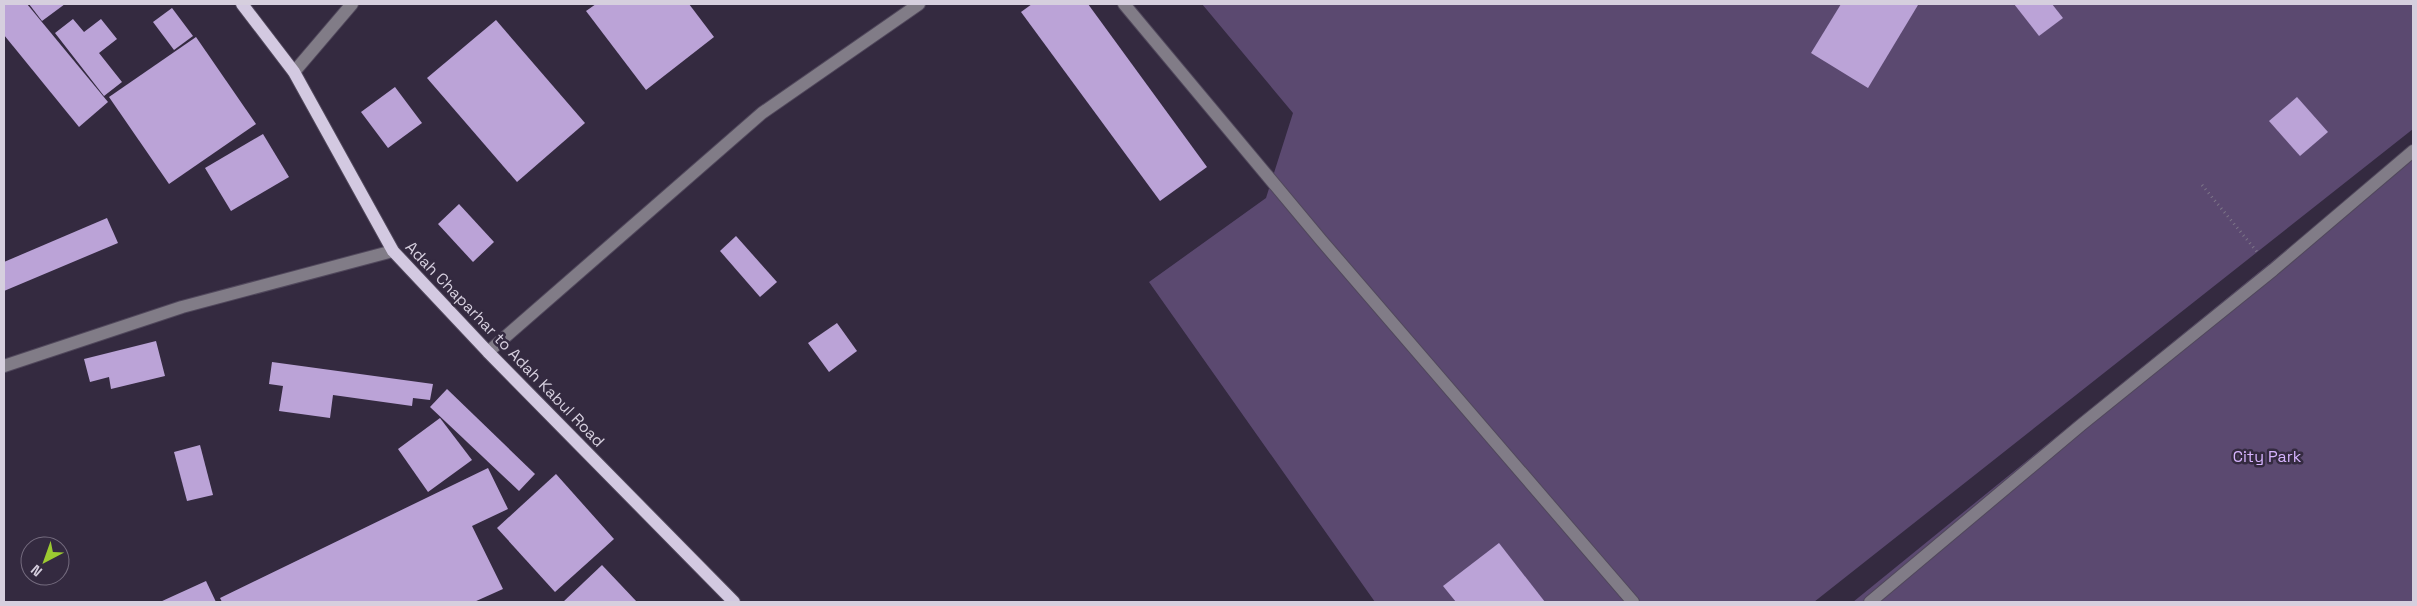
<svg xmlns="http://www.w3.org/2000/svg" width="2417" height="606" viewBox="0 0 2417 606" font-family="'Space Grotesk',sans-serif">
	<rect width="100%" height="100%" fill="#342a40"/>
	<!-- green -->
	<g fill="#5b4970">
		<polygon points="1202,4 2413,4 2413,129 1814,602 1375,602 1149,282 1266,198 1293,113"/>
		<polygon points="2413,147 2413,602 1853,602"/>
	</g>
	<!-- building -->
	<g fill="#bba3d7">
		<polygon points="4,4 27,4 108,102 79,127 4,35"/>
		<polygon points="29,4 65,4 42,21"/>
		<polygon points="596,4 689,4 714,37 646,90 586,11"/>
		<polygon points="1032,4 1088,4 1207,167 1160,201 1021,12"/>
		<polygon points="1841,4 1918,5 1868,88 1811,53"/>
		<polygon points="2014,4 2052,4 2063,18 2039,36"/>
		<polygon points="172,8 193,36 174,50 153,22"/>
		<polygon points="73,19 84,32 101,19 117,39 99,53 122,82 104,96 55,33"/>
		<polygon points="496,20 585,123 517,182 427,78"/>
		<polygon points="196,37 256,124 169,184 109,97"/>
		<polygon points="395,87 422,123 388,148 361,112"/>
		<polygon points="2297,97 2328,132 2300,156 2269,121"/>
		<polygon points="263,134 289,177 231,211 205,168"/>
		<polygon points="459,204 494,242 473,262 438,224"/>
		<polygon points="107,218 118,243 4,291 4,262"/>
		<polygon points="736,236 777,282 760,297 720,251"/>
		<polygon points="837,323 857,351 829,372 808,343"/>
		<polygon points="156,341 165,376 111,389 109,377 90,382 84,359"/>
		<polygon points="272,362 433,384 430,400 413,398 412,406 333,395 330,418 279,411 283,386 269,384"/>
		<polygon points="447,389 535,474 519,491 430,407"/>
		<polygon points="440,418 472,460 428,492 398,449"/>
		<polygon points="200,445 213,495 187,501 174,452"/>
		<polygon points="488,468 508,509 472,526 503,589 474,602 222,602 220,598"/>
		<polygon points="556,474 614,539 555,592 497,528"/>
		<polygon points="1499,543 1545,602 1456,602 1443,586"/>
		<polygon points="602,565 637,602 563,602"/>
		<polygon points="206,581 216,602 160,602"/>
	</g>
	<g fill="none" stroke-linecap="round" stroke-linejoin="round">
		<!-- minor casing -->
		<g stroke="#51485c" stroke-width="14">
			<g id="minor">
				<polyline points="1124,4 1321,240 1633,602"/>
				<polyline points="294,72 352,4"/>
				<polyline points="488,352 762,113 919,4"/>
				<polyline points="4,366 182,307 393,251"/>
				<polyline points="1870,602 2081,425 2273,270 2413,151"/>
			</g>
		</g>
		<!-- major casing -->
		<g stroke="#51485c" stroke-width="14">
			<polyline id="major" points="242,4 294,72 393,251 488,352 734,602"/>
		</g>
		<!-- path -->
		<polyline stroke="#7d7588" stroke-width="3" stroke-dasharray="1 4" stroke-linecap="butt" points="2202,185 2258,253"/>
		<!-- minor -->
		<use href="#minor" stroke="#817c87" stroke-width="12"/>
		<!-- major -->
		<use href="#major" stroke="#d3c9e1" stroke-width="12"/>
	</g>
	<g text-anchor="middle" dominant-baseline="central" stroke-width="5" stroke-linejoin="round" paint-order="stroke">
		<!-- street labels -->
		<g font-size="16" fill="#d6cfde" stroke="#342a40">
			<text transform="translate(505 344) rotate(46)">Adah Chaparhar to Adah Kabul Road</text>
		</g>
		<!-- park labels -->
		<g font-size="16" fill="#d5b3fd" stroke="#342a40">
			<text x="2267" y="456">City Park</text>
		</g>
	</g>
	<!-- border -->
	<rect width="2417" height="606" fill="none" stroke="#d6cfde" stroke-width="10"/>
	<!-- north arrow -->
	<g transform="translate(45 561) rotate(221)"><circle r="24" fill="#342a40" stroke="#756c7f"/>
	<path d="M0-4L9 19L0 12L-9 19Z" fill="#9cca31"/>
	<text y="-8" font-size="14" font-weight="bold" text-anchor="middle" fill="#d6cfde">N</text>
	</g>
</svg>
